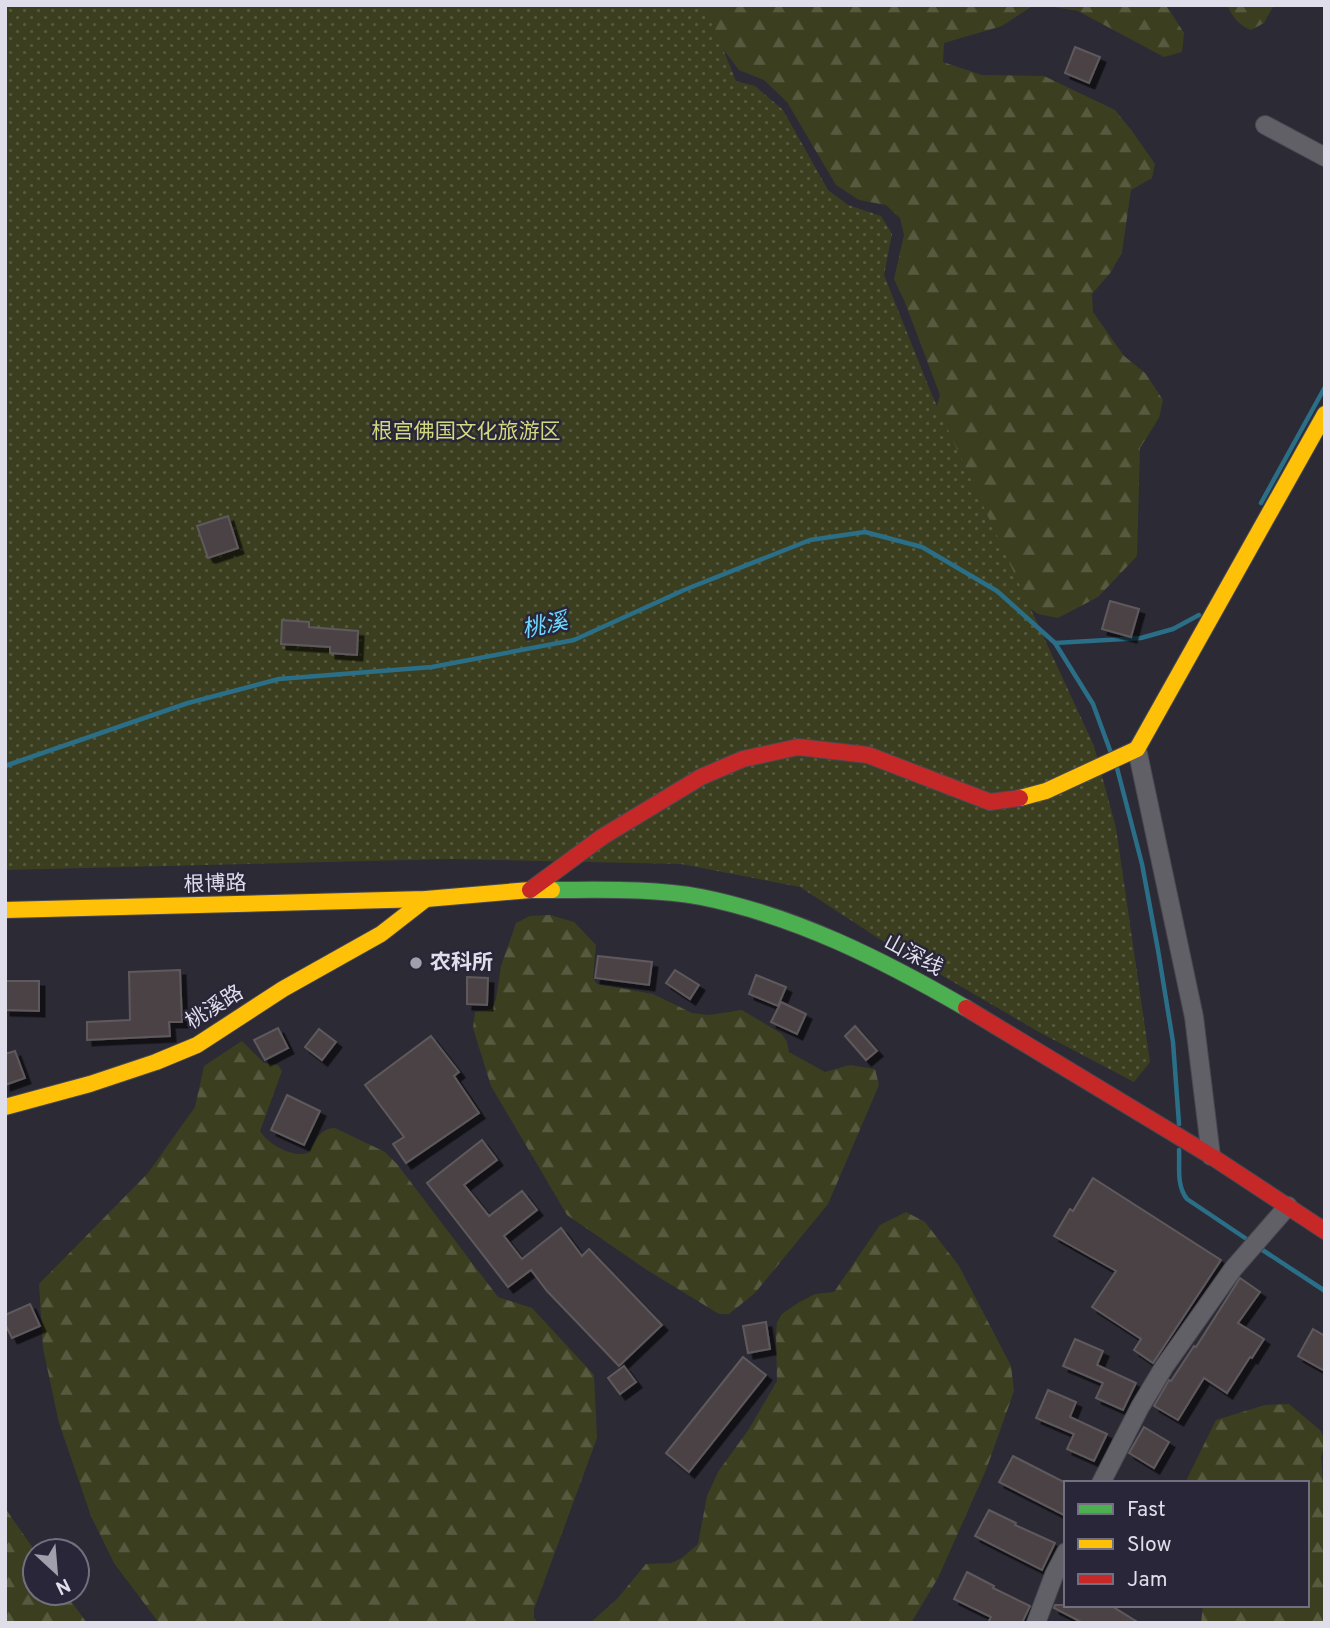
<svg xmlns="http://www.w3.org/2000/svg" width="1330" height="1628" viewBox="0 0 1330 1628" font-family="Overpass,'Noto Sans SC',sans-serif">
	<defs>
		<pattern id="forest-firs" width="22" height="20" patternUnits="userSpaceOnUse" patternTransform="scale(1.75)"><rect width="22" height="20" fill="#3c3f1f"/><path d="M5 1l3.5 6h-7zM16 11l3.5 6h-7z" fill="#585a40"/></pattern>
		<pattern id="park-dots" width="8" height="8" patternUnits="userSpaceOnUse" patternTransform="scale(1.75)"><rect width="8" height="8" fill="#3c3f1f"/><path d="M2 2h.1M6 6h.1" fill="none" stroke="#585a40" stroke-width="1.8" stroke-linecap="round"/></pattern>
		<filter id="shadow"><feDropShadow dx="5.5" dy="5.5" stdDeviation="0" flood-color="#0009"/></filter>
	</defs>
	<rect width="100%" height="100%" fill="#2c2a35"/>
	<!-- forest -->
	<g fill="url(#forest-firs)">
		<polygon points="705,5 1034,5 1002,26 944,43 943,62 982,75 1044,76 1115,110 1132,131 1155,164 1152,178 1131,190 1122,252 1111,272 1092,294 1093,312 1124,356 1145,373 1163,400 1159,418 1140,448 1137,556 1098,597 1058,618 1038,614 997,584 936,410 940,395 904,300 894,279 904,235 900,218 886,205 859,200 836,185 787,102 764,80 739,70 723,49 708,22"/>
		<polygon points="1042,5 1166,5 1184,33 1182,52 1164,57 1078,11"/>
		<path d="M1227 5H1274L1264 23 1251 30C1238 25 1233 17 1227 5Z"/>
		<polygon points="550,915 574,922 596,945 593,978 597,984 653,994 692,1013 709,1015 742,1010 782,1034 787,1042 789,1052 825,1072 850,1065 875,1069 879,1085 828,1204 755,1293 729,1314 719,1314 647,1270 567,1215 491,1086 473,1028 475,1012 492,1009 496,999 501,966 516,923 530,916"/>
		<path d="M242 1041 264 1063 278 1065 282 1071 260 1131C268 1144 292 1158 308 1153 315 1142 320 1128 335 1128L385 1152 397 1164 498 1297 532 1308 594 1375 597 1438 534 1609V1618L539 1623H159L114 1563 91 1516 59 1423 43 1348 39 1284 148 1173 195 1107 204 1066Z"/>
		<polygon points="906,1212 925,1222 959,1266 1011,1366 1014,1391 986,1470 938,1578 911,1623 590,1623 617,1599 646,1564 671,1563 682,1558 698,1544 707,1496 718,1472 749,1429 777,1381 776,1334 777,1322 782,1314 798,1303 815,1294 834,1292 880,1225"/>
		<polygon points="1289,1404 1321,1431 1325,1443 1321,1457 1323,1484 1325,1489 1325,1623 1201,1623 1203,1605 1307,1605 1307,1483 1188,1483 1187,1479 1216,1420 1265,1405"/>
		<polygon points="5,1508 35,1551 35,1593 65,1593 87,1623 5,1623"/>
	</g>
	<!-- park -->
	<polygon fill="url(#park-dots)" points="5,5 705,5 736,81 755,86 783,110 828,190 848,205 881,216 892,234 884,275 932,395 1094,746 1116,828 1150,1062 1134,1082 1039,1032 878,938 800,887 681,864 449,859 5,870"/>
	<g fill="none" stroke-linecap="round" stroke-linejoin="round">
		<!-- stream -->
		<g stroke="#2a6f87" stroke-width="4.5">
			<polyline points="1261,503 1325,387"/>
			<polyline points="1055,643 1141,638 1173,629 1199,615"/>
			<polyline points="5,766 188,703 279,679 432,667 574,640 684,590 810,540 865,532 922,547 997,591 1055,643 1093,704 1111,753"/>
			<polyline points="1117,768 1142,864 1158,950 1173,1042 1179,1124"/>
			<path d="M1179 1150C1180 1166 1176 1185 1187 1199L1251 1242"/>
			<polyline points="1258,1247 1325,1291"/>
		</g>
	</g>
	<!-- building -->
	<g fill="#4c4344" stroke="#5e595c" stroke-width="2" filter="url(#shadow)">
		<polygon points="1075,47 1100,57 1089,83 1065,73"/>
		<polygon points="228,516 238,548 208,558 197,526"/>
		<polygon points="1110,601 1139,609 1131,637 1102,629"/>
		<polygon points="282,620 309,622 309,627 358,631 357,655 330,653 330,647 281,644"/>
		<polygon points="598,956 652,962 649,985 595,978"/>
		<polygon points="180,970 182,1022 169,1022 170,1036 87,1040 87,1022 130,1020 129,972"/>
		<polygon points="675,970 699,985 690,999 666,983"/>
		<polygon points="756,975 786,987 778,1006 749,994"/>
		<polygon points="467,977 488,978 487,1005 467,1004"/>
		<polygon points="5,981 39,981 39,1011 5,1010"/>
		<polygon points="781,1002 806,1014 797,1034 771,1022"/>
		<polygon points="855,1026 877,1051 866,1060 845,1036"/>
		<polygon points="278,1028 288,1048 265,1060 254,1040"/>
		<polygon points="319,1029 336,1042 322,1060 305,1047"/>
		<polygon points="431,1036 459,1072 454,1076 479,1113 406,1163 393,1144 404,1137 365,1085"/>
		<polygon points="15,1051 25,1078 5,1085 5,1054"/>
		<polygon points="287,1095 320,1111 304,1145 271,1130"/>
		<polygon points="482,1140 497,1160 464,1185 489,1216 522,1191 537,1210 504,1236 522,1259 561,1228 582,1256 589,1249 662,1325 619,1366 547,1291 531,1270 508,1287 427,1183"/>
		<polygon points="1093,1178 1221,1260 1153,1363 1134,1350 1141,1339 1092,1307 1116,1271 1054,1236 1070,1209 1073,1211"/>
		<polygon points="1240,1278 1260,1292 1238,1323 1264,1339 1252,1358 1250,1357 1227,1393 1204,1378 1178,1420 1154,1406 1169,1380 1171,1381 1194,1346 1196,1347"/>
		<polygon points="30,1304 40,1326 12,1338 5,1324 5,1315"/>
		<polygon points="766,1322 770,1349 748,1353 743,1326"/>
		<polygon points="1313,1329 1325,1336 1325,1371 1298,1356"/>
		<polygon points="1075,1339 1103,1351 1097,1365 1136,1383 1123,1410 1096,1398 1103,1383 1063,1366"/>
		<polygon points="743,1357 766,1375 689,1472 666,1453"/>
		<polygon points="624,1366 636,1382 620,1394 608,1378"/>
		<polygon points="1048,1390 1076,1402 1070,1417 1107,1434 1094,1461 1067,1449 1074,1434 1036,1418"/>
		<polygon points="1144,1427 1169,1442 1154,1468 1129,1453"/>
		<polygon points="1013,1456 1066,1483 1066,1516 999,1482"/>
		<polygon points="989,1510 1016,1523 1015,1525 1055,1543 1042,1570 975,1536"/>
		<polygon points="967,1572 994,1586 993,1588 1030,1606 1022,1623 988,1623 991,1617 954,1599"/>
		<polygon points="1055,1605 1110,1605 1139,1623 1083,1623 1054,1608"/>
	</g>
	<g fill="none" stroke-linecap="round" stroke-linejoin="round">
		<!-- street casing -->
		<g stroke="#4a4851" stroke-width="20">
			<g id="street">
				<polyline points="1265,125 1325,157"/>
				<polyline points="1137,749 1194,1017 1211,1156"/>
				<polyline points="1101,1483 1140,1407 1164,1367 1233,1269 1288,1206"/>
				<polyline points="1036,1623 1054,1575 1066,1552"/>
			</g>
		</g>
		<!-- fast casing -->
		<g stroke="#4a4851" stroke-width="18">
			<path id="fast" d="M552 890C601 890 653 888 701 897 796 916 883 960 966 1008"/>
		</g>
		<!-- slow casing -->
		<g stroke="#4a4851" stroke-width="18">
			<g id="slow">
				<polyline points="1020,798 1046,791 1137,749 1325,414"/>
				<polyline points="5,910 426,899 530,890 552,890"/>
				<polyline points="5,1107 90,1084 156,1062 197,1045 283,989 381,934 426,899"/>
			</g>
		</g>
		<!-- jam casing -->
		<g stroke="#4a4851" stroke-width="18">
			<g id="jam">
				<polyline points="530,890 602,837 701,777 743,759 798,747 868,755 990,802 1020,798"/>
				<polyline points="966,1008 1211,1156 1325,1231"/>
			</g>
		</g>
		<!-- street -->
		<use href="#street" stroke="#616067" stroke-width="18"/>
		<!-- fast -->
		<use href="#fast" stroke="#4caf50" stroke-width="16"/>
		<!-- slow -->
		<use href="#slow" stroke="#ffc107" stroke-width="16"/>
		<!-- jam -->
		<use href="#jam" stroke="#c62828" stroke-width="16"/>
	</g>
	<!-- markers -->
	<circle fill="#a09fab" stroke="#292639" stroke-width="2.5" cx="416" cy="963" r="7"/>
	<g text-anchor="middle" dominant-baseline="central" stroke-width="5" stroke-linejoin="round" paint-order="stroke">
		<!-- park labels -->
		<g font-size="21" fill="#d2d87f" stroke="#292639">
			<text x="466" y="432">根宫佛国文化旅游区</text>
		</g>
		<!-- street labels -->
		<g font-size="21" fill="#dfdeea" stroke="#292639">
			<text transform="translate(215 885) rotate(-2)">根博路</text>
			<text transform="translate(913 956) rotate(28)">山深线</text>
			<text transform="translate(215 1008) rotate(-32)">桃溪路</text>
		</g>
		<!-- poi labels -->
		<g font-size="21" font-weight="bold" fill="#dfdeea" stroke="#292639" text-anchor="start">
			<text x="430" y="963">农科所</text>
		</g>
		<!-- water labels -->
		<g font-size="23" font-style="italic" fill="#6cd8ff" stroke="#292639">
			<text transform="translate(545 627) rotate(-12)">桃溪</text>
		</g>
	</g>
	<!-- border -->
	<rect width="1330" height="1628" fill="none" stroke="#dfdeea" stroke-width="14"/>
	<!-- legend -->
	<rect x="1064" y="1481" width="245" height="126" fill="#292639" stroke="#727080" stroke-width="2"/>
	<rect x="1078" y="1504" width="35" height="10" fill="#4caf50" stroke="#727080" stroke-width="2"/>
	<text x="1127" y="1516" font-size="21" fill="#dfdeea">Fast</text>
	<rect x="1078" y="1539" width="35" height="10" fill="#ffc107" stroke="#727080" stroke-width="2"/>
	<text x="1127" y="1551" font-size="21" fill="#dfdeea">Slow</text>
	<rect x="1078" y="1574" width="35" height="10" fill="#c62828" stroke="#727080" stroke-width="2"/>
	<text x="1127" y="1586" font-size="21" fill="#dfdeea">Jam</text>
	<!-- north arrow -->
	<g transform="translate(56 1572) rotate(154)"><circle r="33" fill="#292639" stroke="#727080" stroke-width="2"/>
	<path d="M0-5L12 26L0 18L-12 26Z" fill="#a09fab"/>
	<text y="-10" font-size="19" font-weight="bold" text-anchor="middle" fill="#dfdeea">N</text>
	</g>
</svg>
